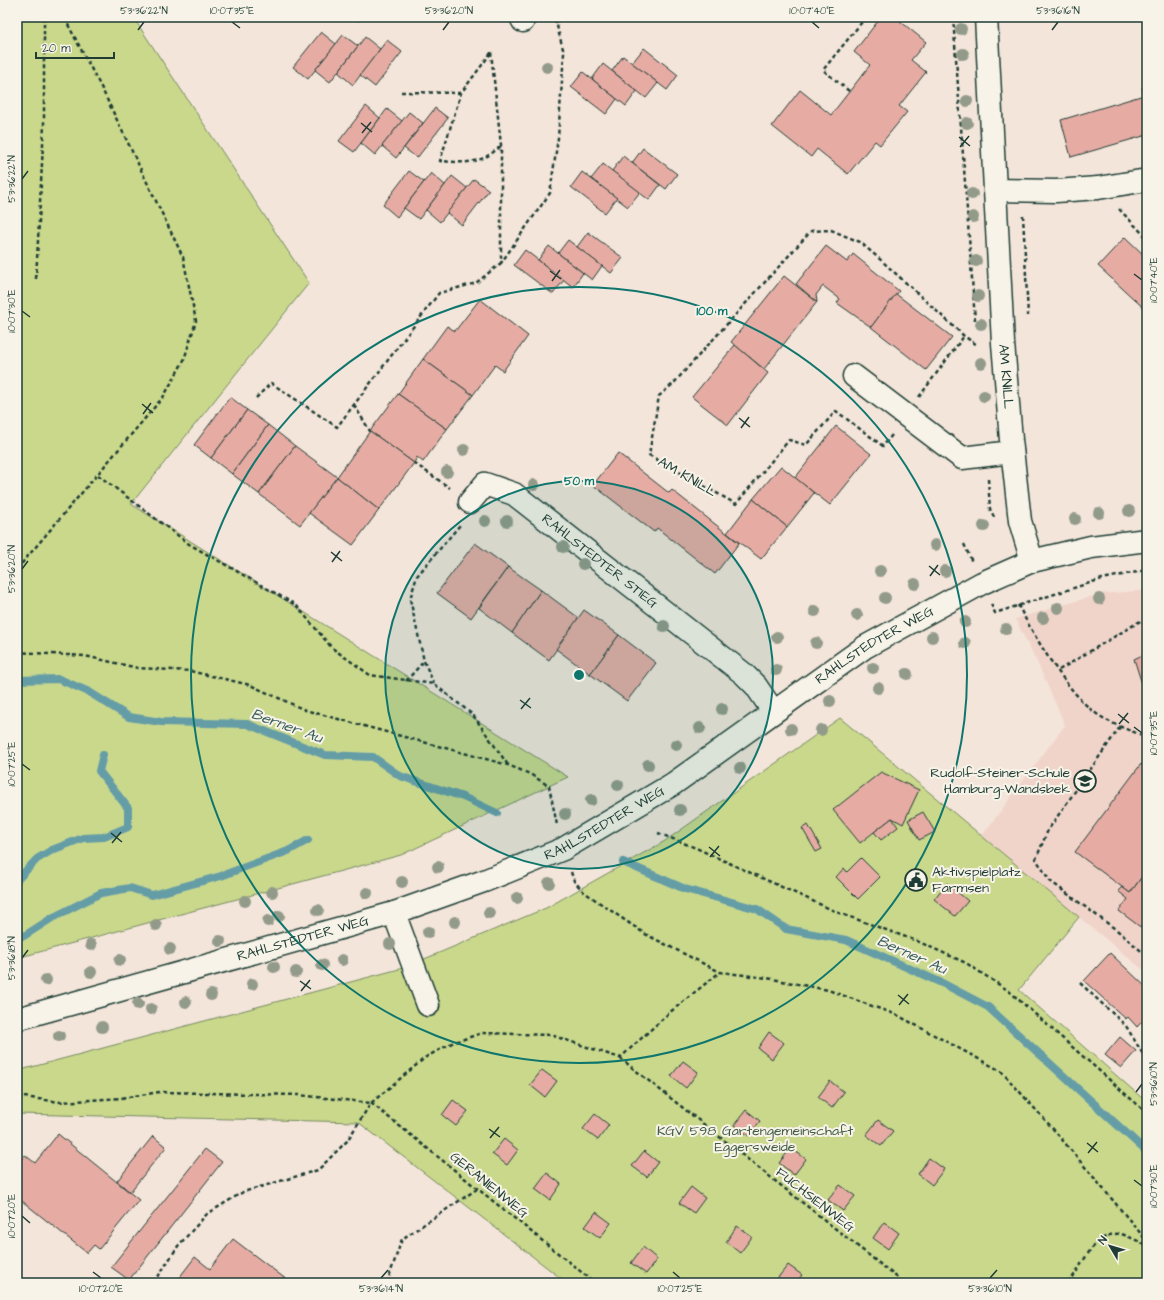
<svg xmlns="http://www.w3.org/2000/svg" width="1164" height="1300" viewBox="0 0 1164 1300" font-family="'Architects Daughter',sans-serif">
	<rect width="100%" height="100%" fill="#f4e5da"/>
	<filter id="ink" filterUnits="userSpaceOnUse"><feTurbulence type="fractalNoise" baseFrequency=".025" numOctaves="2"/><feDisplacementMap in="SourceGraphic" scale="8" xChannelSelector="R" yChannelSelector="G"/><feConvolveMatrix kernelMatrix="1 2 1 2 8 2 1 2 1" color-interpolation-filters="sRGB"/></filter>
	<g filter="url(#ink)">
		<!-- built -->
		<polygon fill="#f0d4ca" points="1147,590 1147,973 981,837 1065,725 1037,662 1015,619 1100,594"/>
		<!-- green -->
		<g fill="#cad88c" stroke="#748a60">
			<polygon points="17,17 133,17 309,283 131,504 568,777 401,855 17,958"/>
			<polygon points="840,718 1079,917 1019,990 1142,1098 1147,1093 1147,1283 567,1283 358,1122 17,1114 17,1071 403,968 546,908 665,841"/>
		</g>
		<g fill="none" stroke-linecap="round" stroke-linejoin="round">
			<!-- stream -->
			<g stroke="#659da7" stroke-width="8">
				<polyline points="17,680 59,679 89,692 129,717 161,722 247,724 325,755 373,757 400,776 463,797 497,813"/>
				<polyline points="623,862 685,889 757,909 786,929 846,940 944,984 988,1007 1147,1152"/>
				<polyline points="17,880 37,859 52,850 83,838 104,837 128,827 128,808 99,771 103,755"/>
				<polyline points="17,936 24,936 52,918 101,893 130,888 152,895 221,876 288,851 308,840"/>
			</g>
		</g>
		<!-- building -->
		<g fill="#e6aca4" stroke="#1f3d34">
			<polygon points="881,17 895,17 926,42 911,60 926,72 899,106 907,112 880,145 875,141 848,174 817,149 811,157 772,126 800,90 831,115 870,65 854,52"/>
			<polygon points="321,32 336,44 308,79 293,67"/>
			<polygon points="343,35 358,46 330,82 315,70"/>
			<polygon points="365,37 380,49 353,85 338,72"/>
			<polygon points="387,40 402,52 375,87 360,75"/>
			<polygon points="644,48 678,75 667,90 632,63"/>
			<polygon points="623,56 658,83 646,98 612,71"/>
			<polygon points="603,64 637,91 626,106 592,79"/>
			<polygon points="583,72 617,99 606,114 571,87"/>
			<polygon points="1147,86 1147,106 1142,88"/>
			<polygon points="1144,95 1147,106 1147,135 1071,157 1061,120"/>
			<polygon points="366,106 380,118 354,152 339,141"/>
			<polygon points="435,108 448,118 417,158 404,148"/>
			<polygon points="387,109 402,121 375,155 361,143"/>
			<polygon points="409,112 423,123 396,158 382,146"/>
			<polygon points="643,148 677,174 666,189 632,163"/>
			<polygon points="623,156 660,185 649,200 612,171"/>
			<polygon points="603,164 640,192 628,207 591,179"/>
			<polygon points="409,171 424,182 397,217 383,205"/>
			<polygon points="582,172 617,198 605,213 571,187"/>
			<polygon points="431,173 445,185 419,219 404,208"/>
			<polygon points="452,176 467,188 440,222 426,210"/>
			<polygon points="474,179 489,190 462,225 447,213"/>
			<polygon points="588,232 623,258 611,273 577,247"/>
			<polygon points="1125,237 1147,258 1147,311 1098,266"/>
			<polygon points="568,240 602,266 592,280 558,253"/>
			<polygon points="549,246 583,273 573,287 538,260"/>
			<polygon points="826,246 847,262 853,254 899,291 871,327 837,303 840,299 823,286 816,295 817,302 796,284"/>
			<polygon points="525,250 564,280 553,294 514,265"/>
			<polygon points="784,276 817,302 764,369 731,342"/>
			<polygon points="896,294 952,337 926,370 871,327"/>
			<polygon points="480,299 528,336 503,371 495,365 473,395 423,359 447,326 455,331"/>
			<polygon points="735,345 768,373 728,425 692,397"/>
			<polygon points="423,359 473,395 447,429 398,394"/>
			<polygon points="398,394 447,429 423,462 417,457 414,463 370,431"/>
			<polygon points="230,397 247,410 211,458 194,445"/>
			<polygon points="247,410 268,425 232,474 211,458"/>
			<polygon points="268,425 295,446 259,494 232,474"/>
			<polygon points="836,426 871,454 830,505 795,478"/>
			<polygon points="370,431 414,463 379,510 337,477"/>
			<polygon points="295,446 337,477 300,525 259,494"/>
			<polygon points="618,453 669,493 672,490 739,543 715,574 657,528 654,532 593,485"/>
			<polygon points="781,466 814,493 787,527 753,499"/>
			<polygon points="337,477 379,510 353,545 309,513"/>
			<polygon points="753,499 787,527 761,559 727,533"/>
			<polygon points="475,543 508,567 471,618 437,593"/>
			<polygon points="508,567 541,590 512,633 479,608"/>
			<polygon points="541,590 579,618 549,660 512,633"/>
			<polygon points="584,610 619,635 590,674 556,649"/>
			<polygon points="619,635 656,663 627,701 590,674"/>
			<polygon points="1147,653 1147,689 1143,687 1134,659"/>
			<polygon points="1141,764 1147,769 1147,870 1130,893 1075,852"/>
			<polygon points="881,772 919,790 903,824 892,818 860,843 833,810"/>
			<polygon points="923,812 935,832 919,840 908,820"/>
			<polygon points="892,818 898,827 881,840 874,832"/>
			<polygon points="808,825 822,849 816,852 802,828"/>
			<polygon points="861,858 880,877 858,899 836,877 844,868 847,872"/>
			<polygon points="1147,870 1147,932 1119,911 1128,899 1118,891 1122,887 1130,893"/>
			<polygon points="947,883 968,901 955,916 934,899"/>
			<polygon points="1110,953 1147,988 1147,1016 1137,1027 1128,1017 1126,1019 1084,981"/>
			<polygon points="769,1032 784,1043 772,1059 758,1048"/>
			<polygon points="1120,1037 1136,1051 1121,1068 1105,1055"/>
			<polygon points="683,1061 698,1072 686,1088 671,1076"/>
			<polygon points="542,1070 557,1081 545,1097 530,1085"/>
			<polygon points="830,1081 844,1092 832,1108 818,1097"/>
			<polygon points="453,1100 468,1111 456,1126 442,1115"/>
			<polygon points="746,1110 760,1121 749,1136 734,1125"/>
			<polygon points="595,1114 609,1125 598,1140 583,1129"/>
			<polygon points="878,1120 893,1131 881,1146 866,1135"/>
			<polygon points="58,1134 139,1200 99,1249 94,1245 87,1253 17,1197 17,1164 25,1155 35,1163"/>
			<polygon points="153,1136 166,1147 130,1192 117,1181"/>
			<polygon points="504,1139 518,1150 507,1165 492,1154"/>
			<polygon points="791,1148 806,1159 794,1175 779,1163"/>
			<polygon points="205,1149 222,1162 129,1280 111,1267"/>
			<polygon points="644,1151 658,1162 647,1177 632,1166"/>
			<polygon points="929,1158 944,1169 932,1185 918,1174"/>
			<polygon points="547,1173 561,1184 550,1200 535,1189"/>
			<polygon points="840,1185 855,1196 843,1211 828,1200"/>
			<polygon points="691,1187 705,1198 694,1213 679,1203"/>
			<polygon points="596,1212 611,1223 600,1238 585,1227"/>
			<polygon points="884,1222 899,1233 888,1249 873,1238"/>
			<polygon points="737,1226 752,1237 740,1253 726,1242"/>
			<polygon points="233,1239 291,1283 175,1283 195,1257 210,1269"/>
			<polygon points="643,1247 657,1259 646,1274 631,1263"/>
			<polygon points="788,1265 802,1275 796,1283 780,1283 776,1280"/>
		</g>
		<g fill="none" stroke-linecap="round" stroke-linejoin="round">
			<!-- minor casing -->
			<g stroke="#1f3d34" stroke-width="25">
				<g id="minor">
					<polyline points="521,17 523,21"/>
					<path id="s1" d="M986 17 1003 343 1011 440 1020 521 1032 561"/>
					<polyline points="996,190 1056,191 1098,188 1147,180"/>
					<polyline points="854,376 962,458 1012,452"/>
					<path id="s2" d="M470 502 485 484 514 494 744 674 756 686 773 711"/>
					<polyline points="394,913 428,1005"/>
				</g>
			</g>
			<!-- major casing -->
			<g stroke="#1f3d34" stroke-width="25">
				<g id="major">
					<path id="s3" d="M17 1019 394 913 484 881 563 849 673 784 865 647 982 583 1032 561 1091 547 1147 540"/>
				</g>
			</g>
			<!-- path -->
			<g stroke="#1f3d34" stroke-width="2.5" stroke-dasharray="4 3" stroke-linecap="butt">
				<polyline points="953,17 975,320"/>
				<polyline points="358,21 359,17"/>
				<polyline points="491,52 501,145 501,263 550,193 558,138 564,53 556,22 552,17"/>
				<path d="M491 53 461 93 440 161C468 163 479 165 501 146"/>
				<polyline points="849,91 823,70 866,17"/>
				<polyline points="401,92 461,93"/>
				<polyline points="1119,209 1147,238"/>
				<polyline points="1023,215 1028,316"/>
				<polyline points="36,279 44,125 44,17"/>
				<polyline points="919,397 964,336"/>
				<polyline points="256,398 271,383 337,427 439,293 476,283 501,263"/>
				<polyline points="354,405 370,431"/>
				<polyline points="892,435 883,446 836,411 806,445 789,440 736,504 649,455 659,396 673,384 811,231 831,230 860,242 882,261 964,336 977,345"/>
				<polyline points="414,463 450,488"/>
				<polyline points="98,475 189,544 296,605 332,648 370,675 434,684 473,715 508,765"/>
				<polyline points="988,479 990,509 994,517"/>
				<polyline points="964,544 972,562"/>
				<polyline points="17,569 164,396 184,360 196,321 183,257 102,89 64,17"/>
				<polyline points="991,604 995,613 1102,579 1147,570"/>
				<path d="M1018 605C1034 636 1066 690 1094 712 1110 724 1129 730 1147 737"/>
				<polyline points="17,652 85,656 138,668 190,671 250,685 305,710 508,765 530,774 549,786 557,825"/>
				<polyline points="1059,670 1147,617"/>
				<polyline points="406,681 424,661"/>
				<polyline points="434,684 424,661 410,599 417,576 460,525"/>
				<polyline points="1120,727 1048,830 1036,859 1050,881 1118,931 1147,956"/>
				<polyline points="658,833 696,848 839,913 917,941 966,963 1009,991 1147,1113"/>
				<polyline points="571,872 574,881 584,892 645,934 720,972 767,978 828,990 897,1015 1001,1071 1054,1130 1147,1241"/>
				<polyline points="1080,983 1126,1026 1147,1061"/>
				<polyline points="620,1058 904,1283"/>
				<polyline points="17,1096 60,1102 121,1098 160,1092 299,1095 371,1103"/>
				<polyline points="371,1103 595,1283"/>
				<polyline points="154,1283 178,1246 207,1214 243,1192 318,1170 347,1141 371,1103 426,1057 452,1043 482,1033 551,1035 620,1058 669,1013 720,972"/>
				<polyline points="387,1283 402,1239 477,1189"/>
				<path d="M1068 1283C1083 1267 1093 1231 1121 1234 1129 1236 1139 1242 1147 1245"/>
			</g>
			<!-- minor -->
			<use href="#minor" stroke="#f7f3e8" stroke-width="22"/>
			<!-- major -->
			<use href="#major" stroke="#f7f3e8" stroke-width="22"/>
		</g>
		<!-- trees -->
		<g fill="#929a89">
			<circle cx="961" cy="29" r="6"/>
			<circle cx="963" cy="54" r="6"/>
			<circle cx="547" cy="67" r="6"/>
			<circle cx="967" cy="101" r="6"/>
			<circle cx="967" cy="123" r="6"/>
			<circle cx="972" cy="194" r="6"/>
			<circle cx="973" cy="217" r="6"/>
			<circle cx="976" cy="261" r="6"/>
			<circle cx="978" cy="296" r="6"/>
			<circle cx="981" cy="324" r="6"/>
			<circle cx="981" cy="363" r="6"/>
			<circle cx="984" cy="396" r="6"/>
			<circle cx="464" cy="450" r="6"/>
			<circle cx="447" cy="472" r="6"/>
			<circle cx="534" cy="485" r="6"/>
			<circle cx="1129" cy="511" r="6"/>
			<circle cx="1099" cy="513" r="6"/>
			<circle cx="1075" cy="519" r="6"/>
			<circle cx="485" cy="521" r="6"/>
			<circle cx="507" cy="521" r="6"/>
			<circle cx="984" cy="526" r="6"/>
			<circle cx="935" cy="545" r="6"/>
			<circle cx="563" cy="547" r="6"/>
			<circle cx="583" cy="564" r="6"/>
			<circle cx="880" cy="571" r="6"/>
			<circle cx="945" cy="571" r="6"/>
			<circle cx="915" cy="584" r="6"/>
			<circle cx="885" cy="598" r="6"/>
			<circle cx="1099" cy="599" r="6"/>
			<circle cx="1058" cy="608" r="6"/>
			<circle cx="815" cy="611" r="6"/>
			<circle cx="857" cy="615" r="6"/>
			<circle cx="1043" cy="618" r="6"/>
			<circle cx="965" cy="622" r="6"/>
			<circle cx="664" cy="626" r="6"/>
			<circle cx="1006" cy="629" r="6"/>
			<circle cx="777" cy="637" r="6"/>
			<circle cx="932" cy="637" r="6"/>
			<circle cx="816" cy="643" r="6"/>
			<circle cx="965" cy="643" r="6"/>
			<circle cx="873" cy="668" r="6"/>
			<circle cx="776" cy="670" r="6"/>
			<circle cx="907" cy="674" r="6"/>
			<circle cx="878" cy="688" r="6"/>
			<circle cx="830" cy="701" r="6"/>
			<circle cx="722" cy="709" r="6"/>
			<circle cx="700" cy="728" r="6"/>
			<circle cx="791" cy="729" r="6"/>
			<circle cx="821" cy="730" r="6"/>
			<circle cx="676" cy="745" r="6"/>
			<circle cx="648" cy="765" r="6"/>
			<circle cx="740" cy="768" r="6"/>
			<circle cx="618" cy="785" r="6"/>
			<circle cx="591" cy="800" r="6"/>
			<circle cx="680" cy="810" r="6"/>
			<circle cx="565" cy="814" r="6"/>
			<circle cx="438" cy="867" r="6"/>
			<circle cx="402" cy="882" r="6"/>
			<circle cx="549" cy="883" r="6"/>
			<circle cx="272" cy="892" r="6"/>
			<circle cx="367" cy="893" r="6"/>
			<circle cx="517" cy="898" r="6"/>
			<circle cx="245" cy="901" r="6"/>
			<circle cx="318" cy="910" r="6"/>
			<circle cx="489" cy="913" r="6"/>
			<circle cx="279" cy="916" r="6"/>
			<circle cx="268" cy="921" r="6"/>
			<circle cx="455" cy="922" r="6"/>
			<circle cx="156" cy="925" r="6"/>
			<circle cx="428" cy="932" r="6"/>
			<circle cx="220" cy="941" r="6"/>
			<circle cx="390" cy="944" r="6"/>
			<circle cx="91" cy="945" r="6"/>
			<circle cx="170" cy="949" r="6"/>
			<circle cx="120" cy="960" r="6"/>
			<circle cx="342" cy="960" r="6"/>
			<circle cx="322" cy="965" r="6"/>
			<circle cx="274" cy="967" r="6"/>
			<circle cx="91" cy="972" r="6"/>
			<circle cx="296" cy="972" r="6"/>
			<circle cx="46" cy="980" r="6"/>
			<circle cx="252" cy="984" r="6"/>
			<circle cx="211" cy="995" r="6"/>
			<circle cx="186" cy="1002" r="6"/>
			<circle cx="138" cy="1004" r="6"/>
			<circle cx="151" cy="1009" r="6"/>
			<circle cx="102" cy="1027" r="6"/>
			<circle cx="59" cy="1036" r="6"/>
		</g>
	</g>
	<!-- ticks -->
	<path fill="none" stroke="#1f3d34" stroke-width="1.5" d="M232 22 240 28M812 22 819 28M138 30 144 22M443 30 449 22M1052 30 1058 22M361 123 372 132M362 133 371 122M959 137 970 146M960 147 969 136M22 179 28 171M550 271 561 279M1134 274 1142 280M552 281 560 270M22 311 30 317M142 404 153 413M143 414 151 403M739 418 750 427M741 428 749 417M331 552 342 561M332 562 340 551M929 566 940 575M22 569 28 561M930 576 938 565M520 700 531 708M521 709 530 698M1118 714 1129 723M1119 724 1128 713M1134 727 1142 733M22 764 30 770M111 833 122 842M112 843 121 832M709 847 720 856M710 857 719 846M22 958 28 950M300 981 311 989M301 991 310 980M898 995 909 1004M899 1005 908 994M1136 1092 1142 1084M489 1129 500 1137M490 1138 499 1127M1087 1143 1098 1152M1088 1153 1097 1142M1134 1180 1142 1186M22 1216 30 1223M93 1272 101 1278M673 1272 680 1278M381 1278 388 1270M990 1278 997 1270"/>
	<!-- distance rings -->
	<circle cx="579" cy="675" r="194" fill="#0f766e" fill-opacity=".12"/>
	<g fill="none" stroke="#0f766e" stroke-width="2">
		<circle cx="579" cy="675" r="194"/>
		<circle cx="579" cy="675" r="388"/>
	</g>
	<!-- icons -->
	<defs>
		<g id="school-ring" transform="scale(1.15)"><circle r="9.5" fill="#f7f3e8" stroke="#1f3d34" stroke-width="1.5"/><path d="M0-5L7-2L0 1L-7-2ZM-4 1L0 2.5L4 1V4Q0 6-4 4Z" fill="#1f3d34"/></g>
		<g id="civic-ring" transform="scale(1.15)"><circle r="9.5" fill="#f7f3e8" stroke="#1f3d34" stroke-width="1.5"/><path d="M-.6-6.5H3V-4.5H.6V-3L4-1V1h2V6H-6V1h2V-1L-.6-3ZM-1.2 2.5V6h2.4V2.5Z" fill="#1f3d34"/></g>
	</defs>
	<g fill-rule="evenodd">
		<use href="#school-ring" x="1085" y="781"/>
		<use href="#civic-ring" x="916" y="880"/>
	</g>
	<g text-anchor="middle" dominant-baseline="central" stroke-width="4" stroke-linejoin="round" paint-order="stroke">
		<!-- street labels -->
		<g font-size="14" fill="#1f3d34" stroke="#f7f3e8">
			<text stroke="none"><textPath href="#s1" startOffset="360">AM KNILL</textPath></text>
			<text transform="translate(687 477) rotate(30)">AM KNILL</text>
			<text stroke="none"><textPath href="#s2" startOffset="163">RAHLSTEDTER STIEG</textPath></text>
			<text stroke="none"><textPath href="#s3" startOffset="945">RAHLSTEDTER WEG</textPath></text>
			<text stroke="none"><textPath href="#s3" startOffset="621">RAHLSTEDTER WEG</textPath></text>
			<text stroke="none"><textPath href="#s3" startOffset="297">RAHLSTEDTER WEG</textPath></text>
			<text transform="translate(489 1185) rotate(39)">GERANIENWEG</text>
			<text transform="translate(815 1200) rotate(38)">FUCHSIENWEG</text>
		</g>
		<!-- poi labels -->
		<g font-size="14" fill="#1f3d34" stroke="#f7f3e8" text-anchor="end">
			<text x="1070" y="773">Rudolf-Steiner-Schule<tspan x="1070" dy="16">Hamburg-Wandsbek</tspan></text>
			<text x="932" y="872" text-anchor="start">Aktivspielplatz<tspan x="932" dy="16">Farmsen</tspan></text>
		</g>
		<!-- park labels -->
		<g font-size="14" fill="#415c46" stroke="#f7f3e8">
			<text x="755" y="1131">KGV 598 Gartengemeinschaft<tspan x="755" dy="16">Eggersweide</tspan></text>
		</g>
		<!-- water labels -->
		<g font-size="15" font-style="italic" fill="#365d5a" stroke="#f7f3e8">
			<text transform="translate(287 726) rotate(20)">Berner Au</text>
			<text transform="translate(912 955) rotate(24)">Berner Au</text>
		</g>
	</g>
	<circle cx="579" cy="675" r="6" fill="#0f766e" stroke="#f7f3e8" stroke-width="2"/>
	<g font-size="12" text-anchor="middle" font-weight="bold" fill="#0f766e" stroke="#f7f3e8" stroke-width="4" stroke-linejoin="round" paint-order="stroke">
		<text x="712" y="315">100 m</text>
		<text x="579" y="485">50 m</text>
	</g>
	<!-- margin -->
	<rect width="1164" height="1300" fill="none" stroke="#f7f3e8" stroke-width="44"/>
	<!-- north arrow -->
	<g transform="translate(1110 1246) rotate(308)" stroke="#f7f3e8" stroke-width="3" paint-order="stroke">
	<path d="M0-3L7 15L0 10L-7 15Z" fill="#1f3d34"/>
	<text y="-6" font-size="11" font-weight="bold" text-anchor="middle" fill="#1f3d34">N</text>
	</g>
	<!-- scale -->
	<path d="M36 52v6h78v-6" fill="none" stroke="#1f3d34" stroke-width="2"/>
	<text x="42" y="52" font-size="12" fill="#1f3d34" stroke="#f7f3e8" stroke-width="3" paint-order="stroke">20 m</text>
	<rect x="22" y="22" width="1120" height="1256" fill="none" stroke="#1f3d34" stroke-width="1.5"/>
	<g font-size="10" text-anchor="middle" fill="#1f3d34">
		<text x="144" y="14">53°36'22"N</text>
		<text x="232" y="14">10°07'35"E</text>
		<text x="449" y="14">53°36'20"N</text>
		<text x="812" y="14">10°07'40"E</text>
		<text x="1058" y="14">53°36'16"N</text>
		<text transform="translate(11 179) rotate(-90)" y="4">53°36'22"N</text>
		<text transform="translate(1153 280) rotate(-90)" y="4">10°07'40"E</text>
		<text transform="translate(11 311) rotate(-90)" y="4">10°07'30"E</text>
		<text transform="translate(11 569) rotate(-90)" y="4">53°36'20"N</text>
		<text transform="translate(1153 733) rotate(-90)" y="4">10°07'35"E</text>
		<text transform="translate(11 764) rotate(-90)" y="4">10°07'25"E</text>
		<text transform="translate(11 958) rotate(-90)" y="4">53°36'18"N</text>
		<text transform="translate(1153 1084) rotate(-90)" y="4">53°36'10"N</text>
		<text transform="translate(1153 1186) rotate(-90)" y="4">10°07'30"E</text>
		<text transform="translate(11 1216) rotate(-90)" y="4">10°07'20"E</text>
		<text x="101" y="1292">10°07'20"E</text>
		<text x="381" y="1292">53°36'14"N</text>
		<text x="680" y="1292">10°07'25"E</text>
		<text x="990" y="1292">53°36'10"N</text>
	</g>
</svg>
